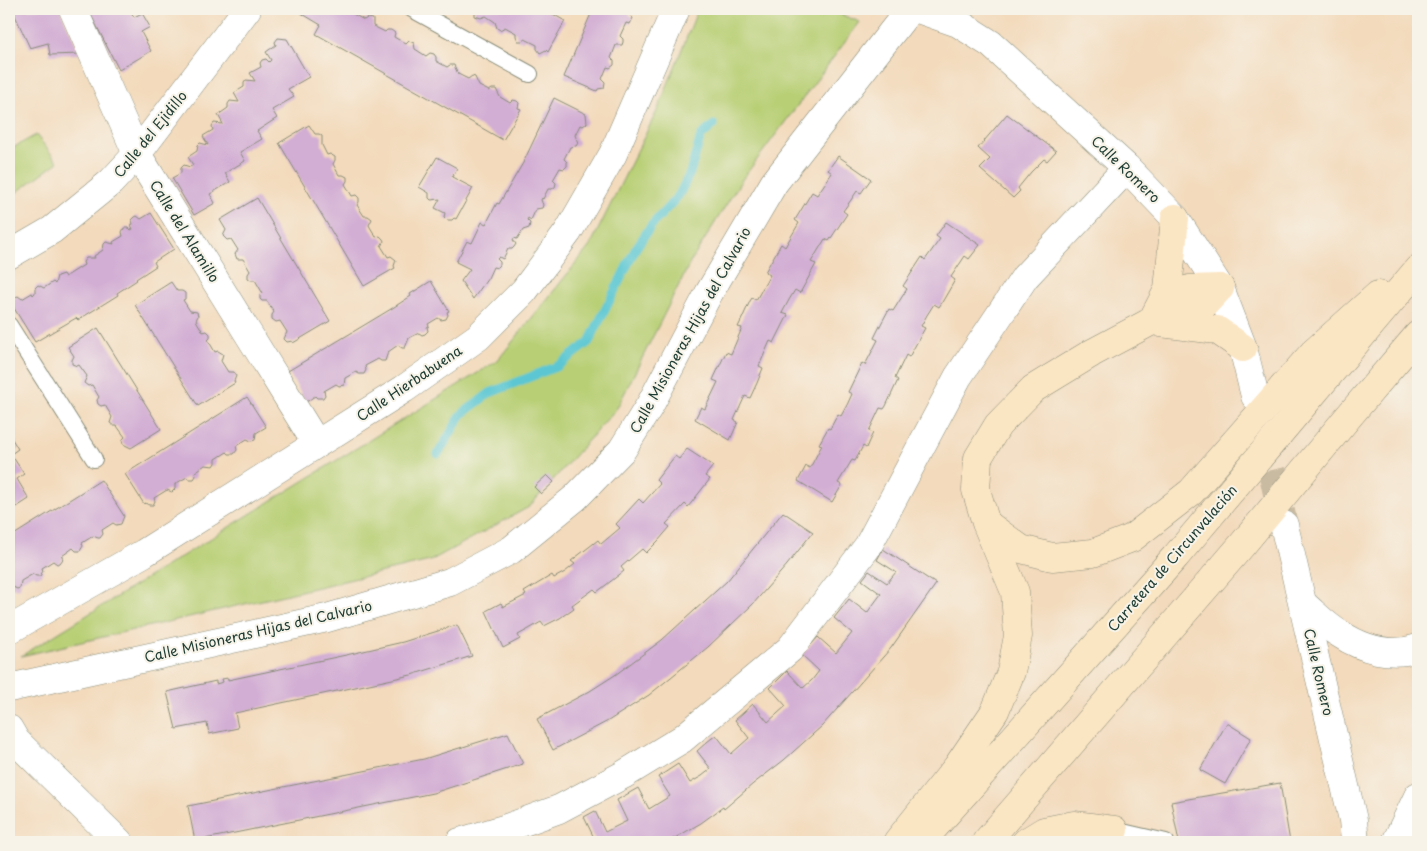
<svg xmlns="http://www.w3.org/2000/svg" width="1427" height="851" viewBox="0 0 1427 851" font-family="'Playpen Sans',sans-serif">
	<rect width="100%" height="100%" fill="#f7f3e8"/>
	<filter id="ink" filterUnits="userSpaceOnUse"><feTurbulence type="fractalNoise" baseFrequency=".02" numOctaves="2"/><feDisplacementMap in="SourceGraphic" scale="10" xChannelSelector="R" yChannelSelector="G"/><feConvolveMatrix kernelMatrix="1 2 1 2 8 2 1 2 1" color-interpolation-filters="sRGB"/></filter>
	<filter id="wash" filterUnits="userSpaceOnUse"><feTurbulence type="fractalNoise" baseFrequency=".0096" numOctaves="4" result="noise"/><feDisplacementMap in="SourceGraphic" scale="20" xChannelSelector="R" yChannelSelector="G"/><feGaussianBlur stdDeviation="1.12" result="paint"/><feColorMatrix in="noise" values="0 0 0 0 0 0 0 0 0 0 0 0 0 0 0 0 0 1.4 0 .05"/><feComposite in="paint" operator="in"/></filter>
	<g filter="url(#wash)">
		<rect width="100%" height="100%" fill="#f3dabc"/>
		<!-- green -->
		<g fill="#b8cf74" stroke="#6c8654">
			<polygon points="698,9 827,9 860,22 741,181 690,263 617,408 529,507 430,561 21,656 497,361 590,246 658,109"/>
			<polygon points="36,135 58,162 9,198 9,150"/>
		</g>
		<g fill="none" stroke-linecap="round" stroke-linejoin="round">
			<!-- stream -->
			<polyline stroke="#5bc7d3" stroke-width="9" points="438,454 462,414 490,393 558,366 589,342 636,248 651,226 679,195 690,173 701,136 714,125"/>
		</g>
		<g id="blocks">
			<!-- building -->
			<g fill="#d2add4">
				<polygon points="12,9 60,9 80,54 50,55 48,43 30,48"/>
				<polygon points="88,9 129,9 134,17 142,13 150,27 141,32 151,51 119,70"/>
				<polygon points="303,9 344,9 364,20 367,18 373,19 373,26 385,32 387,30 391,30 395,33 394,37 406,44 409,41 414,43 415,49 426,56 430,53 434,54 436,57 436,61 447,67 450,65 454,65 458,74 468,79 472,76 475,77 479,86 489,91 492,89 496,89 500,97 510,103 513,100 517,101 519,103 518,108 521,109 503,140 316,34 321,25 301,13"/>
				<polygon points="473,9 544,9 565,21 548,52 546,50 540,53 537,49 537,45 525,39 522,41 518,41 516,36 516,33 505,27 500,30 497,28 495,22 486,16 481,18 475,16 475,10"/>
				<polygon points="593,9 632,9 629,14 633,18 630,24 626,23 620,36 623,39 623,42 622,45 616,45 613,53 611,58 614,61 614,65 610,68 607,67 602,79 605,82 604,88 598,89 597,91 564,77"/>
				<polygon points="278,38 287,39 309,77 288,89 294,97 272,110 277,118 257,131 262,139 240,152 245,161 225,173 230,182 210,194 215,203 194,215 172,178 181,173 181,168 184,165 190,167 193,165 188,157 197,151 198,145 200,143 208,145 203,136 213,130 212,126 214,123 223,124 218,115 228,108 228,104 230,101 239,102 234,93 244,87 244,83 246,80 255,81 250,73 261,67 260,63 262,60 266,59 269,62 271,60 266,52 276,45 275,42"/>
				<polygon points="554,98 586,114 587,123 583,126 580,125 575,135 578,143 576,146 570,147 564,159 567,162 567,166 564,169 560,168 553,180 556,183 555,187 552,189 548,189 543,199 542,198 541,200 543,205 542,208 536,209 531,220 528,218 527,220 530,223 529,228 523,230 517,239 514,238 513,240 516,244 514,247 512,249 508,249 503,259 499,257 497,259 500,262 500,265 497,268 493,267 488,278 473,299 461,281 470,269 456,262 467,241 472,243 482,222 486,224 497,203 499,204 523,163"/>
				<polygon points="1007,114 1056,151 1047,161 1044,159 1031,172 1018,188 1020,191 1013,198 980,169 990,159 978,148"/>
				<polygon points="309,125 315,134 319,134 322,136 322,145 327,155 330,154 335,157 335,160 333,164 339,175 343,175 347,177 347,181 345,184 352,196 356,195 359,198 359,202 357,205 364,216 368,216 372,219 369,225 370,227 376,237 380,236 383,239 384,241 381,246 388,257 391,256 396,260 394,266 395,268 364,286 279,143"/>
				<polygon points="838,156 871,179 861,193 857,191 851,200 843,211 847,214 829,241 825,239 811,262 816,264 800,293 795,290 789,300 782,313 788,315 774,343 770,341 759,366 763,368 757,383 750,398 745,396 734,420 738,422 730,440 695,419 701,407 705,409 718,382 713,380 726,352 731,354 742,328 738,327 740,323 750,301 752,298 756,300 770,275 765,272 781,244 785,247 799,223 795,220 812,192 817,195 832,173 828,170"/>
				<polygon points="437,157 457,168 452,177 473,188 456,219 454,218 452,220 447,220 444,217 445,213 435,208 440,199 431,200 429,198 429,193 419,187"/>
				<polygon points="257,198 330,321 293,343 292,341 287,342 284,339 287,332 280,321 276,322 272,319 272,315 274,312 267,301 262,301 260,299 260,295 262,292 255,280 251,280 248,278 248,274 250,271 243,259 237,259 235,254 238,250 231,239 227,240 223,236 226,230 220,220"/>
				<polygon points="151,213 174,249 154,262 156,266 136,279 137,280 117,293 118,295 78,320 76,318 35,342 12,305 14,304 14,298 18,296 22,299 32,293 33,295 35,293 35,288 38,285 44,288 53,282 55,284 57,276 63,274 65,277 84,265 83,262 86,258 95,258 94,256 103,250 104,244 106,242 114,244 113,242 123,236 122,232 124,228 129,228 131,230 133,229 131,225 133,224 132,220 135,217 137,216 141,219"/>
				<polygon points="946,222 980,245 969,259 965,256 951,277 955,280 941,304 939,307 934,304 927,315 921,326 925,328 909,357 906,355 895,378 898,380 886,406 884,409 880,408 869,431 873,433 869,441 866,448 863,446 855,461 852,460 838,483 842,485 832,502 798,481 806,466 810,468 822,445 819,444 828,428 830,429 838,414 841,416 847,405 852,394 848,392 862,363 865,365 878,340 874,338 882,322 889,309 893,311 907,289 903,286 922,257 925,260 940,239 936,236"/>
				<polygon points="431,281 449,311 447,312 448,315 446,319 441,320 438,318 428,324 429,326 427,327 428,331 425,334 422,335 419,333 409,338 405,348 402,348 398,345 388,352 385,361 381,361 378,359 365,366 366,370 364,374 359,374 356,372 345,378 344,385 339,386 336,384 324,391 325,395 323,398 317,398 315,396 306,402 288,371 391,309 411,296 410,294"/>
				<polygon points="171,282 177,291 182,291 185,293 185,299 183,300 190,311 197,312 198,316 196,320 197,322 203,332 207,331 210,334 210,338 208,340 215,352 218,351 223,354 221,361 228,372 234,372 236,376 234,381 235,383 198,406 135,305"/>
				<polygon points="98,328 161,429 131,448 123,444 122,440 125,437 117,426 114,426 110,423 112,417 105,405 101,406 98,404 97,400 99,397 92,385 88,386 84,383 87,376 79,365 77,366 72,364 72,360 74,356 68,347"/>
				<polygon points="247,397 266,427 256,433 255,440 251,441 247,439 236,446 237,450 234,454 229,454 227,452 216,459 216,463 214,466 205,465 195,472 196,476 194,479 188,479 187,477 175,484 175,489 172,492 167,490 154,498 155,501 153,505 149,505 145,503 144,504 125,474"/>
				<polygon points="9,434 18,449 11,454 24,474 17,479 29,499 9,512"/>
				<polygon points="687,449 713,466 705,476 710,479 688,507 685,504 666,524 670,527 658,541 646,553 642,549 621,567 624,571 597,592 594,589 572,605 574,608 560,618 544,626 541,622 529,629 518,635 520,639 503,648 486,611 501,603 503,607 526,595 524,592 552,575 554,578 565,572 575,564 571,561 598,540 601,544 620,528 616,524 639,499 643,503 660,484 656,480 675,456 679,459"/>
				<polygon points="547,475 554,482 541,494 534,487"/>
				<polygon points="101,480 124,516 121,524 116,525 113,523 102,530 103,534 100,538 98,538 93,536 82,543 83,546 80,551 76,551 73,548 62,556 63,559 60,563 57,564 53,561 42,568 43,571 40,576 36,576 33,574 21,581 20,588 17,589 13,587 9,589 9,538"/>
				<polygon points="783,512 813,532 787,565 753,604 708,647 649,695 608,721 553,750 537,719 590,691 615,675 662,640 727,581"/>
				<polygon points="883,549 936,584 891,648 822,726 784,760 753,784 724,809 723,807 701,823 668,842 596,842 584,817 595,811 605,832 627,821 617,800 638,788 649,809 670,796 658,777 678,764 690,783 702,776 711,769 697,751 707,742 716,735 731,754 749,738 735,720 753,704 768,722 786,706 770,688 787,671 803,688 812,680 819,671 802,655 818,637 836,653 852,633 834,618 849,599 867,613 881,594 862,580 866,575 869,571 887,583 896,572 877,560"/>
				<polygon points="457,625 472,656 411,675 235,713 238,728 209,734 207,723 176,729 167,692 216,681 216,684 223,682 222,679 228,678 228,680 346,655 403,642"/>
				<polygon points="1227,723 1251,738 1225,784 1200,770"/>
				<polygon points="508,733 523,764 433,793 195,841 188,806 424,759"/>
				<polygon points="1280,783 1290,842 1179,842 1171,802"/>
			</g>
		</g>
	</g>
	<g filter="url(#ink)">
		<use href="#blocks" fill-opacity="0" stroke="#898c78" stroke-width="1"/>
		<g fill="none" stroke-linecap="round" stroke-linejoin="round">
			<!-- minor-tunnel -->
			<polyline stroke="#c9bba1" stroke-width="28" stroke-dasharray="28 14" stroke-linecap="butt" points="1263,429 1283,521"/>
			<!-- service casing -->
			<g stroke="#898c78" stroke-width="18">
				<g id="service">
					<polyline points="412,9 530,74"/>
					<polyline points="9,325 94,459"/>
					<polyline points="1114,830 1166,842"/>
				</g>
			</g>
			<!-- minor casing -->
			<g stroke="#898c78" stroke-width="29">
				<g id="minor">
					<polyline points="73,9 137,154 316,443"/>
					<polyline points="918,9 958,23 991,44 1127,168 1175,218 1220,288 1243,348 1255,396"/>
					<polyline points="9,255 52,230 111,182 137,154 247,9"/>
					<polyline points="1284,525 1353,820 1355,842"/>
					<path d="M1303 604C1315 614 1327 627 1340 634 1363 649 1391 657 1418 648"/>
					<polyline points="9,630 144,553 404,389 478,337 524,291 568,232 613,154 676,9"/>
					<polyline points="9,688 327,618 450,582 511,550 575,498 622,450 650,405 709,293 774,183 910,9"/>
					<polyline points="9,729 16,741 119,842"/>
					<polyline points="460,842 504,829 559,809 623,775 682,739 790,649 868,546 958,377 1025,277 1127,168"/>
					<polyline points="1396,842 1418,796"/>
				</g>
			</g>
			<!-- secondary casing -->
			<g stroke="#898c78" stroke-width="29">
				<g id="secondary">
					<polyline points="1159,315 1189,289 1220,288"/>
					<polyline points="1152,321 1168,290 1175,218"/>
					<polyline points="1161,323 1217,330 1243,348"/>
					<polyline points="987,524 1021,549 1052,557 1093,553 1132,538 1191,492 1313,353 1378,295"/>
					<polyline points="897,842 957,767 995,711 1011,672 1018,636 1015,592 986,523 976,490 978,458 998,425 1033,389 1092,353 1152,321 1203,306 1220,288"/>
					<polyline points="921,842 1176,556 1418,269"/>
					<polyline points="986,842 1242,545 1349,416 1418,335"/>
					<polyline points="1026,842 1044,831 1074,825 1114,830"/>
				</g>
			</g>
			<!-- service -->
			<use href="#service" stroke="#fff" stroke-width="16"/>
			<!-- minor -->
			<use href="#minor" stroke="#fff" stroke-width="28"/>
			<!-- secondary -->
			<use href="#secondary" stroke="#fbe6c4" stroke-width="28"/>
		</g>
	</g>
	<g text-anchor="middle" dominant-baseline="central" stroke-width="4" stroke-linejoin="round" paint-order="stroke">
		<!-- street labels -->
		<g font-size="14" fill="#1f3d34" stroke="#f7f3e8">
			<text transform="translate(150 134) rotate(-51)">Calle del Ejidillo</text>
			<text transform="translate(1126 169) rotate(44)">Calle Romero</text>
			<text transform="translate(185 231) rotate(58)">Calle del Alamillo</text>
			<text transform="translate(690 330) rotate(-61)">Calle Misioneras Hijas del Calvario</text>
			<text transform="translate(409 383) rotate(-34)">Calle Hierbabuena</text>
			<text transform="translate(1172 558) rotate(-49)">Carretera de Circunvalación</text>
			<text transform="translate(258 631) rotate(-13)">Calle Misioneras Hijas del Calvario</text>
			<text transform="translate(1319 672) rotate(77)">Calle Romero</text>
		</g>
	</g>
	<!-- margin -->
	<rect width="1427" height="851" fill="none" stroke="#f7f3e8" stroke-width="30"/>
</svg>
